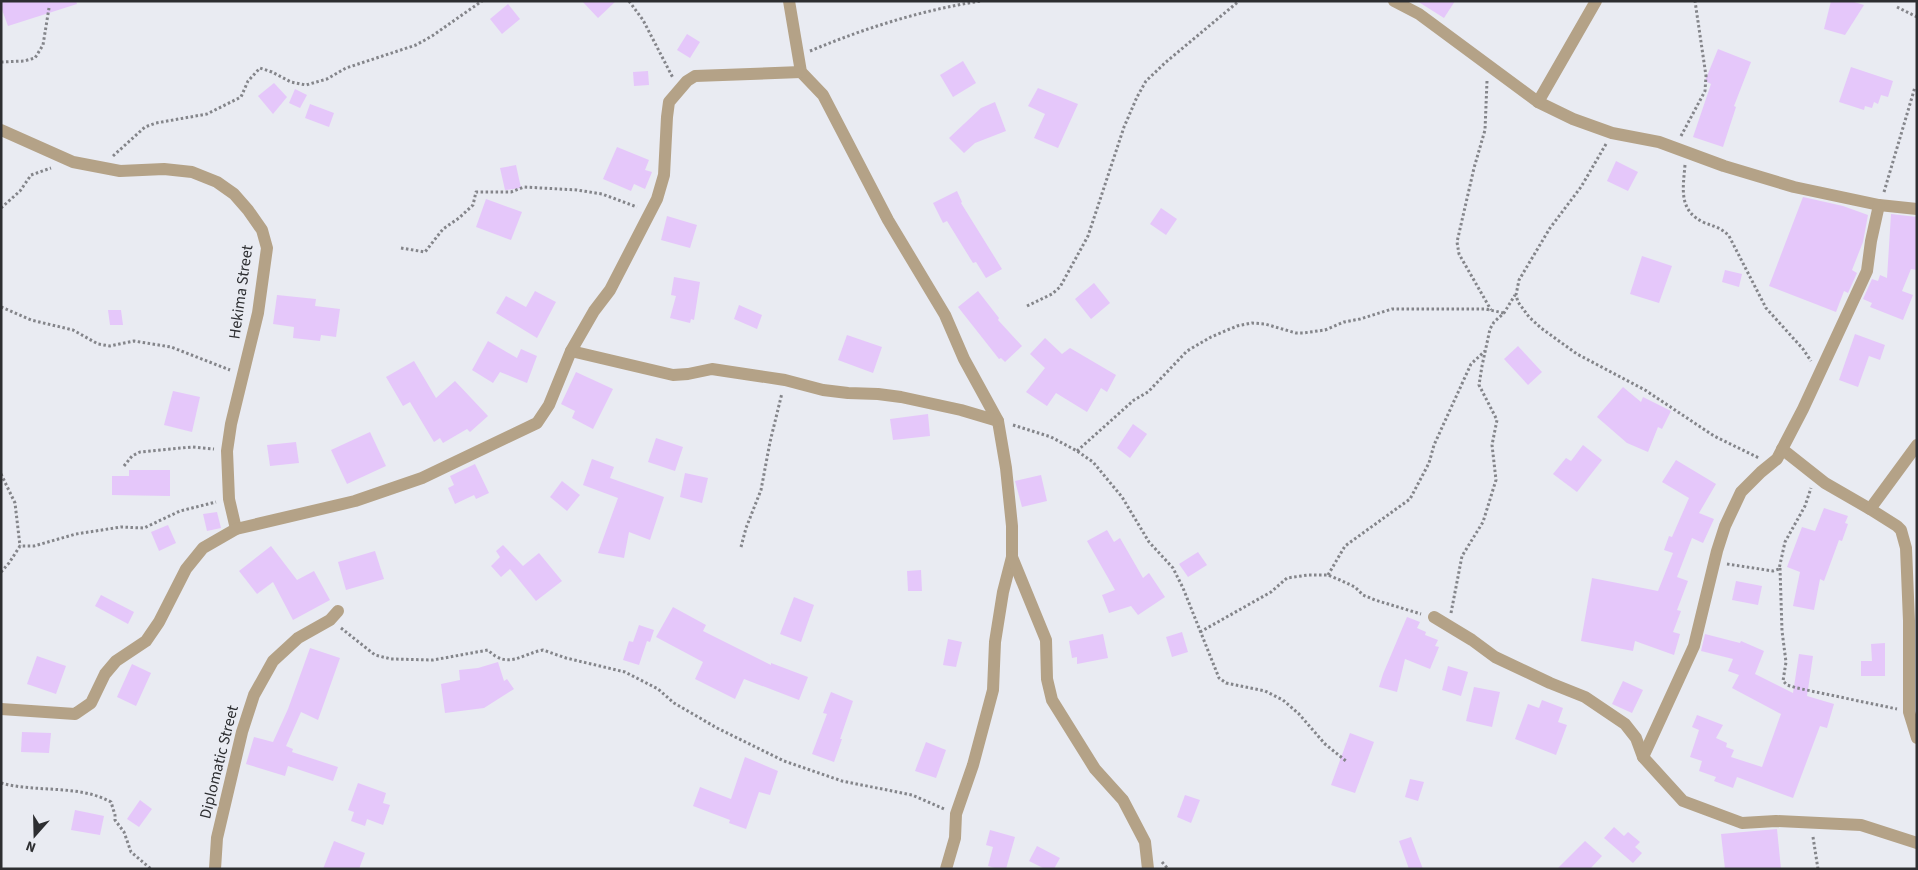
<svg xmlns="http://www.w3.org/2000/svg" width="1918" height="870" viewBox="0 0 1918 870" font-family="'Source Sans 3',sans-serif">
	<rect width="100%" height="100%" fill="#e9ebf2"/>
	<!-- building -->
	<g fill="#e5c7fa">
		<polygon points="1,1 76,1 77,4 8,26 1,7"/>
		<polygon points="582,1 616,1 598,18"/>
		<polygon points="1417,1 1455,1 1444,18"/>
		<polygon points="1831,1 1851,1 1864,5 1845,35 1824,29"/>
		<polygon points="508,4 520,19 502,34 490,19"/>
		<polygon points="687,34 700,42 690,58 677,50"/>
		<polygon points="1718,49 1751,62 1734,106 1736,107 1723,147 1693,137 1711,84 1705,81"/>
		<polygon points="963,61 976,83 953,97 940,75"/>
		<polygon points="1851,67 1893,81 1888,97 1881,95 1878,104 1874,102 1872,108 1865,106 1864,110 1839,102"/>
		<polygon points="648,71 649,85 634,86 633,72"/>
		<polygon points="274,83 287,97 273,114 258,96"/>
		<polygon points="1038,88 1078,104 1058,148 1034,138 1045,114 1028,106"/>
		<polygon points="295,89 307,95 300,108 289,103"/>
		<polygon points="995,102 1006,131 975,143 964,153 949,138 981,108"/>
		<polygon points="310,104 334,113 329,127 305,118"/>
		<polygon points="617,147 649,160 645,170 652,172 645,189 634,184 631,191 603,179"/>
		<polygon points="1616,161 1638,172 1628,191 1607,181"/>
		<polygon points="516,165 521,188 505,190 500,168"/>
		<polygon points="957,191 962,202 961,203 1002,269 986,278 976,262 973,263 947,221 943,223 933,203"/>
		<polygon points="1803,197 1843,206 1868,215 1863,242 1852,270 1857,273 1848,293 1844,291 1836,312 1769,286"/>
		<polygon points="486,199 522,212 511,240 476,227"/>
		<polygon points="1161,208 1177,219 1166,235 1150,224"/>
		<polygon points="1891,214 1917,217 1917,270 1911,269 1902,291 1913,295 1903,320 1870,307 1872,303 1863,299 1872,279 1878,281 1880,275 1887,278"/>
		<polygon points="667,216 697,225 690,248 661,240"/>
		<polygon points="1642,256 1672,266 1659,303 1630,294"/>
		<polygon points="1725,270 1742,274 1739,287 1722,282"/>
		<polygon points="674,277 700,282 694,320 691,319 690,323 670,318 676,296 671,295"/>
		<polygon points="1094,283 1110,303 1091,319 1075,299"/>
		<polygon points="535,291 556,302 537,338 496,313 506,296 526,307"/>
		<polygon points="978,291 999,318 998,320 1022,346 1005,362 1001,358 999,359 958,307"/>
		<polygon points="277,295 316,299 315,306 340,309 336,337 321,335 320,341 293,338 294,327 273,324"/>
		<polygon points="739,305 762,315 757,329 734,319"/>
		<polygon points="108,310 121,310 123,325 110,325"/>
		<polygon points="1855,334 1885,345 1880,360 1869,356 1858,387 1839,380"/>
		<polygon points="847,335 882,347 873,373 838,360"/>
		<polygon points="1045,338 1062,354 1070,348 1116,375 1107,392 1101,388 1087,412 1056,393 1047,406 1026,392 1045,368 1030,354"/>
		<polygon points="488,341 517,358 521,349 537,356 527,383 500,372 493,383 472,370"/>
		<polygon points="1518,346 1542,372 1528,385 1504,359"/>
		<polygon points="414,361 436,398 455,381 488,416 470,432 467,429 443,443 440,438 434,442 410,402 403,406 386,377"/>
		<polygon points="576,372 613,389 593,429 572,418 575,411 561,404"/>
		<polygon points="1623,387 1641,402 1643,397 1671,411 1662,429 1658,427 1648,452 1627,443 1597,417"/>
		<polygon points="173,391 200,397 192,432 164,425"/>
		<polygon points="928,414 930,436 893,440 890,419"/>
		<polygon points="1133,424 1147,434 1130,458 1117,448"/>
		<polygon points="370,432 386,466 347,484 331,450"/>
		<polygon points="656,438 683,447 675,471 648,462"/>
		<polygon points="296,442 299,463 270,466 267,445"/>
		<polygon points="1583,445 1602,460 1577,492 1553,474 1566,458 1571,461"/>
		<polygon points="592,459 614,467 610,478 664,497 650,540 629,532 624,558 598,553 618,498 583,485"/>
		<polygon points="1676,460 1716,484 1699,513 1714,519 1703,543 1692,538 1677,577 1688,581 1677,610 1681,611 1673,632 1680,634 1674,655 1635,641 1633,651 1581,641 1592,578 1658,591 1673,553 1664,550 1669,536 1672,537 1689,498 1662,482"/>
		<polygon points="475,464 489,493 476,499 474,495 455,504 448,488 454,485 450,476"/>
		<polygon points="129,470 170,470 170,496 112,495 112,476 129,476"/>
		<polygon points="685,473 708,478 702,503 680,497"/>
		<polygon points="1041,475 1047,501 1022,507 1015,481"/>
		<polygon points="562,481 580,495 567,511 550,497"/>
		<polygon points="1824,508 1848,516 1845,523 1848,524 1842,541 1839,540 1824,581 1820,579 1814,610 1793,606 1800,572 1787,567 1802,527 1815,531"/>
		<polygon points="217,512 221,528 207,531 203,514"/>
		<polygon points="168,525 176,543 159,551 151,532"/>
		<polygon points="1107,530 1114,542 1120,538 1143,578 1149,573 1165,597 1138,615 1131,606 1109,613 1102,595 1115,590 1087,541"/>
		<polygon points="503,545 523,566 539,553 562,581 536,601 510,569 501,577 491,566 500,557 496,551"/>
		<polygon points="271,546 297,580 314,571 330,600 293,620 273,582 257,594 239,571"/>
		<polygon points="375,551 384,579 346,590 338,562"/>
		<polygon points="1198,552 1207,565 1188,577 1179,564"/>
		<polygon points="921,570 922,591 908,591 907,571"/>
		<polygon points="1736,581 1762,586 1758,605 1732,600"/>
		<polygon points="101,595 134,612 128,624 95,606"/>
		<polygon points="794,597 814,605 801,642 780,634"/>
		<polygon points="673,607 706,625 703,631 771,665 771,663 808,677 799,700 744,679 735,699 695,679 703,662 656,637"/>
		<polygon points="1407,617 1420,622 1417,628 1426,632 1425,635 1438,640 1435,646 1439,647 1430,669 1405,659 1397,692 1379,687 1383,674"/>
		<polygon points="639,625 654,630 650,642 647,641 639,665 623,660 629,641 633,642"/>
		<polygon points="1182,632 1188,652 1172,657 1166,637"/>
		<polygon points="1103,634 1108,658 1077,664 1077,657 1072,658 1069,641"/>
		<polygon points="1705,634 1740,643 1741,641 1764,651 1755,674 1793,693 1799,654 1813,656 1807,696 1834,704 1827,728 1820,726 1793,798 1737,777 1733,788 1714,781 1716,777 1699,771 1702,761 1690,757 1699,730 1692,727 1697,715 1723,725 1716,738 1727,743 1726,747 1734,750 1731,757 1762,767 1781,714 1732,688 1739,675 1728,671 1733,659 1701,651"/>
		<polygon points="948,639 962,642 956,667 943,665"/>
		<polygon points="1885,643 1885,676 1861,676 1861,661 1872,661 1871,644"/>
		<polygon points="310,648 340,658 318,720 301,712 286,746 293,749 292,752 338,767 333,781 288,766 285,776 246,764 254,737 273,742 288,709"/>
		<polygon points="37,656 66,666 56,694 27,684"/>
		<polygon points="498,662 504,681 507,679 514,689 484,708 445,713 441,684 460,680 459,670 478,668"/>
		<polygon points="132,664 151,673 136,706 117,697"/>
		<polygon points="1448,666 1468,672 1461,696 1442,690"/>
		<polygon points="1623,681 1643,690 1632,713 1612,704"/>
		<polygon points="1474,687 1500,692 1492,727 1466,721"/>
		<polygon points="831,692 853,701 840,739 842,739 834,762 812,754 827,714 823,713"/>
		<polygon points="1542,700 1563,708 1558,722 1567,725 1556,755 1515,739 1528,704 1539,708"/>
		<polygon points="22,732 51,733 49,753 21,752"/>
		<polygon points="1350,733 1374,742 1355,793 1331,785"/>
		<polygon points="926,742 946,750 936,778 915,771"/>
		<polygon points="745,757 778,771 770,795 759,792 746,829 729,823 730,820 693,806 700,787 731,799"/>
		<polygon points="1410,779 1424,782 1418,801 1405,797"/>
		<polygon points="358,783 386,793 383,803 390,805 383,825 367,819 365,826 351,821 354,812 348,810"/>
		<polygon points="1185,795 1200,800 1191,823 1177,817"/>
		<polygon points="140,800 152,809 139,827 127,819"/>
		<polygon points="75,810 104,816 100,835 71,830"/>
		<polygon points="1614,827 1624,836 1628,832 1640,842 1635,847 1642,853 1633,863 1604,838"/>
		<polygon points="1777,829 1781,869 1725,869 1721,834"/>
		<polygon points="990,830 1015,837 1006,869 998,869 988,866 993,847 986,845"/>
		<polygon points="1411,837 1418,856 1423,869 1409,869 1399,841"/>
		<polygon points="334,841 365,853 359,869 323,869"/>
		<polygon points="1585,841 1602,856 1590,869 1557,869"/>
		<polygon points="1037,846 1060,858 1054,869 1045,869 1029,861"/>
	</g>
	<g fill="none" stroke-linecap="round" stroke-linejoin="round">
		<!-- path -->
		<g stroke="#84858a" stroke-width="3" stroke-dasharray="2.5 2.5" stroke-linecap="butt">
			<polyline points="629,1 643,20 673,78"/>
			<polyline points="1897,7 1917,17"/>
			<path d="M810 51C865 28 922 10 981 1"/>
			<polyline points="1,62 24,61 35,58 43,45 49,8"/>
			<polyline points="1487,81 1485,130 1474,168 1457,242 1459,254 1491,310"/>
			<polyline points="1681,136 1705,91 1706,76 1695,1"/>
			<polyline points="1606,144 1581,187 1550,228 1519,280 1516,295 1518,302 1529,317 1541,328 1577,354 1645,390 1714,436 1759,458"/>
			<polyline points="113,156 145,127 156,123 207,114 241,97 248,81 260,68 272,72 291,82 306,85 327,79 346,68 416,45 432,36 482,1"/>
			<path d="M1685 165C1683 189 1678 211 1705 223 1713 226 1722 228 1729 236L1766 308 1803 349 1811 361"/>
			<polyline points="1884,192 1915,87"/>
			<polyline points="1,208 20,191 31,175 51,168"/>
			<polyline points="401,248 425,252 443,229 459,218 473,205 476,192 511,192 524,187 577,190 602,194 637,207"/>
			<polyline points="1027,306 1052,294 1060,287 1088,236 1124,127 1137,97 1146,81 1166,62 1239,1"/>
			<polyline points="1,307 31,320 73,330 98,344 110,346 134,341 171,347 230,370"/>
			<polyline points="1013,425 1051,437 1077,451 1093,462 1122,497 1149,542 1173,568 1183,588 1219,678 1226,683 1265,691 1283,700 1299,714 1325,744 1346,761"/>
			<polyline points="1077,451 1134,400 1148,392 1187,351 1211,337 1237,326 1252,323 1265,324 1296,333 1303,333 1325,330 1344,322 1360,319 1392,309 1485,309 1504,313"/>
			<polyline points="124,466 132,456 140,452 192,447 214,449"/>
			<polyline points="1,474 15,503 20,546"/>
			<polyline points="741,547 746,528 761,490 770,442 782,393"/>
			<polyline points="1727,564 1773,571 1779,569 1785,542 1805,506 1811,488"/>
			<polyline points="1780,568 1782,631 1786,662 1783,681 1787,685 1797,688 1897,709"/>
			<polyline points="1,572 9,563 20,546 34,546 76,534 121,527 144,528 180,511 216,502"/>
			<polyline points="1328,575 1345,546 1410,499 1429,463 1434,445 1471,364 1485,351"/>
			<polyline points="1451,613 1462,556 1483,522 1496,480 1492,445 1497,420 1479,385 1482,366 1490,329 1494,322 1504,313 1515,295"/>
			<path d="M341 628 375 655 391 659 433 660 488 650C508 670 521 654 543 650L566 658 625 672 658 689 674 703 717 728 784 761 842 781 912 795 944 809"/>
			<polyline points="1200,632 1271,592 1287,578 1308,575 1328,575 1340,580 1355,587 1363,595 1375,600 1421,614"/>
			<path d="M1 783C37 793 78 784 111 802L115 815V820L124 832 131 852 151 869"/>
			<polyline points="1813,837 1818,869"/>
			<polyline points="1162,862 1168,869"/>
		</g>
		<!-- minor -->
		<g stroke="#b4a287" stroke-width="12">
			<polyline points="789,1 801,72 823,95 888,220 945,315 964,359 998,421 1006,468 1012,526 1012,557 1003,592 995,642 993,690 973,765 956,814 955,838 946,869"/>
			<polyline points="1394,1 1419,14 1538,102 1573,119 1612,133 1659,142 1724,166 1794,187 1879,205 1917,209"/>
			<polyline points="1538,102 1596,1"/>
			<polyline points="1,130 73,162 120,171 164,169 192,172 217,182 234,194 248,210 262,230 267,248 258,313 231,424 227,451 229,499 236,529"/>
			<polyline points="571,351 673,375 688,374 712,369 725,371 785,380 823,390 848,393 878,394 901,397 961,410 998,421"/>
			<polyline points="1782,449 1825,483 1870,509 1897,526 1901,530 1906,548 1909,621 1909,712 1917,738"/>
			<polyline points="1870,509 1917,445"/>
			<polyline points="1012,557 1046,640 1047,679 1052,700 1095,769 1123,800 1145,842 1148,869"/>
			<polyline points="1434,617 1472,640 1495,657 1550,683 1585,697 1625,724 1636,738 1643,757 1683,801 1742,823 1776,821 1861,825 1917,843"/>
			<polyline points="1,709 75,714 91,703 105,674 116,661 146,641 159,622 186,569 203,548 236,529 355,501 422,478 537,423 549,405 571,351 594,311 610,290 657,199 664,175 667,117 669,102 687,81 695,76 801,72"/>
			<polyline points="1643,757 1694,646 1717,551 1725,526 1741,492 1761,472 1777,459 1803,409 1867,271 1871,241 1879,205"/>
			<polyline points="215,869 217,838 242,732 254,695 273,661 298,638 330,620 338,611"/>
		</g>
	</g>
	<g text-anchor="middle" dominant-baseline="central" stroke-width="4" stroke-linejoin="round" paint-order="stroke">
		<!-- street labels -->
		<g font-size="16" fill="#2d2e31" stroke="#e9ebf2">
			<text transform="translate(241 292) rotate(-82)">Hekima Street</text>
			<text transform="translate(219 762) rotate(-76)">Diplomatic Street</text>
		</g>
	</g>
	<!-- border -->
	<rect width="1918" height="870" fill="none" stroke="#2d2e31" stroke-width="5"/>
	<!-- north arrow -->
	<g transform="translate(35 835) rotate(200)" stroke="#e9ebf2" stroke-width="4" paint-order="stroke">
	<path d="M0-4L9 19L0 12L-9 19Z" fill="#2d2e31"/>
	<text y="-8" font-size="14" font-weight="bold" text-anchor="middle" fill="#2d2e31">N</text>
	</g>
</svg>
